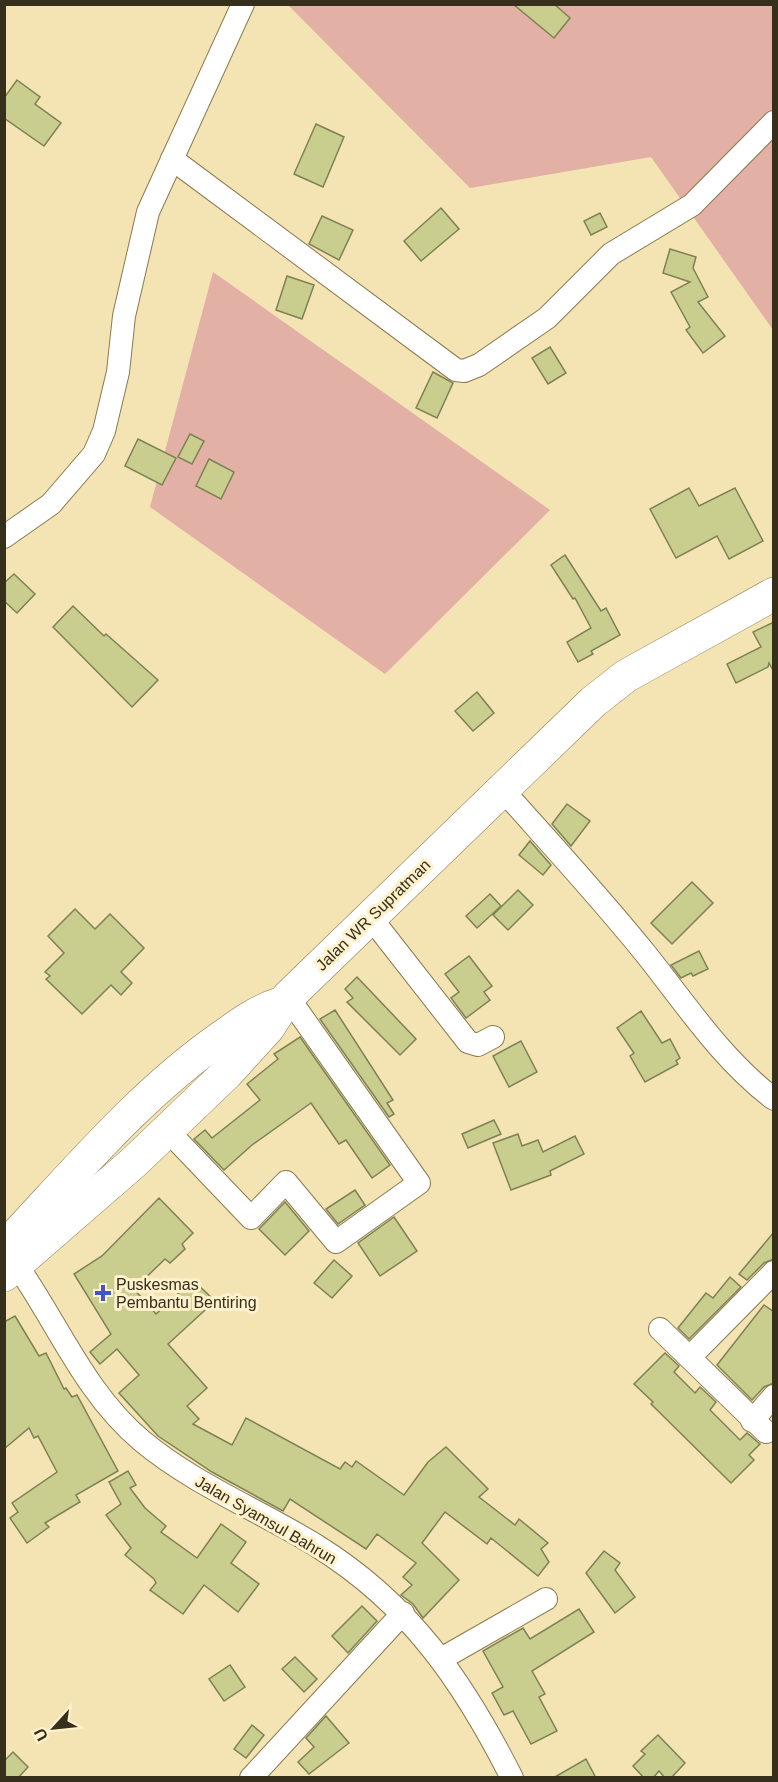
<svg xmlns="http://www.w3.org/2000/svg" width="778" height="1782" viewBox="0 0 778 1782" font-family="Helvetica,sans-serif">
	<rect width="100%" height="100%" fill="#f4e4b4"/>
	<!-- green -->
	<g fill="#e2b0a5">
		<polygon points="288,5 773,5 773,330 651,157 470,188"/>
		<polygon points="213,272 550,510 385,674 150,507"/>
	</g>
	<!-- building -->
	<g fill="#c9ce8e" stroke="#7e8154" stroke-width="1.5">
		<polygon points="513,4 554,4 570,18 554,38"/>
		<polygon points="17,80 40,97 35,104 61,123 44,146 4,118 4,98"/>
		<polygon points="316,124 344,137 323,187 294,174"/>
		<polygon points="441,208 459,229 421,261 404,241"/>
		<polygon points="600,213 607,227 591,235 584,221"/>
		<polygon points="322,216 353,230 339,260 309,244"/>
		<polygon points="670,249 696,257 693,268 708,297 698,302 725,336 703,353 686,330 690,327 671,292 690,282 663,273"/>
		<polygon points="287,276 314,285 302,319 276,310"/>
		<polygon points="550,347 566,373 548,384 532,358"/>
		<polygon points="433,372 453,383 437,418 416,408"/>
		<polygon points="190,434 204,441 192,464 178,457"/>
		<polygon points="138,439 176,458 162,485 125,466"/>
		<polygon points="209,459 234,472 221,499 196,486"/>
		<polygon points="689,488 699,506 735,488 763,541 729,559 717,536 676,558 650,509"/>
		<polygon points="565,555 601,611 606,608 620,635 591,651 593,654 578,662 567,642 591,628 575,598 573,599 551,565"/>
		<polygon points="14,574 35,594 17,613 4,601 4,583"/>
		<polygon points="73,606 104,636 106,634 158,680 132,707 53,627"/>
		<polygon points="774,622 774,672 769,663 768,667 736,683 727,664 761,647 753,632"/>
		<polygon points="477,692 494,713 473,731 455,711"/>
		<polygon points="567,804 590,821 571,846 552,824"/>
		<polygon points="530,841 551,865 543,875 519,855"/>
		<polygon points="692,882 713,903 672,944 651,923"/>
		<polygon points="518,890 533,905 508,930 493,915"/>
		<polygon points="490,894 501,906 477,928 466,916"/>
		<polygon points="75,909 95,929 110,914 144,948 121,972 132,983 121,995 111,985 82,1014 46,979 50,976 45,972 64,953 48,936"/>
		<polygon points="699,951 708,969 693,976 691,973 681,978 671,965"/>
		<polygon points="469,956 492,986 484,992 490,1000 466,1018 451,998 459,992 445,974"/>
		<polygon points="357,977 416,1039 400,1055 347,1002 353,998 345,989"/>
		<polygon points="335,1010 393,1100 387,1103 394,1114 389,1117 320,1019"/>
		<polygon points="641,1011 662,1043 670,1039 680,1058 676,1061 678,1064 645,1082 630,1056 634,1053 617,1028"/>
		<polygon points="300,1037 390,1165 372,1178 346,1140 339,1144 311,1103 252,1145 224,1170 194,1139 205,1130 212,1138 260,1100 247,1084 278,1059 274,1054"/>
		<polygon points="521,1041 537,1072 509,1087 493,1056"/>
		<polygon points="494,1120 501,1134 468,1148 462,1134"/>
		<polygon points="518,1134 522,1146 538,1140 543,1152 575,1136 584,1154 550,1171 551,1175 511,1190 493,1143"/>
		<polygon points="355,1190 365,1205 338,1224 326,1209"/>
		<polygon points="159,1198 193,1233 182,1244 185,1249 170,1263 165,1259 134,1289 156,1314 193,1280 215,1301 168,1344 207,1388 187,1406 199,1419 193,1424 232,1445 246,1418 340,1469 345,1462 352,1467 356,1461 404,1495 428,1462 446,1447 488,1489 479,1497 515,1525 519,1519 548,1543 541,1549 549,1562 538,1576 491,1538 487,1544 445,1512 422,1543 459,1580 423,1618 413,1604 401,1595 412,1585 403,1577 416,1563 377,1534 366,1549 290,1499 283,1511 212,1472 158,1436 119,1393 139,1375 117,1349 100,1364 90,1352 111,1334 74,1274 102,1256"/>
		<polygon points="285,1202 309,1231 285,1255 259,1229"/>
		<polygon points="394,1217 417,1251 380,1276 358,1243"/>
		<polygon points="774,1232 774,1259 764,1263 747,1280 739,1274"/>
		<polygon points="334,1260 352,1276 332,1298 314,1283"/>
		<polygon points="730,1277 741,1287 689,1339 678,1328 706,1293 713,1298"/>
		<polygon points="764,1305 774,1312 774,1383 764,1387 752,1400 717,1365"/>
		<polygon points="15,1316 39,1356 46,1353 64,1389 66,1388 72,1397 77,1395 118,1471 76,1495 80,1502 45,1523 49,1527 27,1543 10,1518 18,1512 12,1503 57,1472 38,1436 34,1438 29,1428 4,1449 4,1322"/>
		<polygon points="665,1353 679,1366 674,1372 695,1393 700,1387 716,1402 710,1410 740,1440 747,1433 760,1444 749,1455 754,1460 731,1483 651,1404 653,1402 634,1384"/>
		<polygon points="128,1471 136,1485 130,1488 145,1508 166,1526 161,1532 197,1558 221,1524 246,1542 231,1563 259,1584 238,1612 204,1585 183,1614 150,1590 156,1583 154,1579 125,1555 131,1548 106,1515 121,1504 109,1482"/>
		<polygon points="604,1551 620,1563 615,1570 635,1597 615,1613 586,1573"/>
		<polygon points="362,1606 377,1621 348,1653 332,1636"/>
		<polygon points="579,1609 594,1632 532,1671 545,1694 539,1697 557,1731 531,1744 513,1711 504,1715 492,1693 503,1687 483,1651 523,1628 530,1639"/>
		<polygon points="295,1657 317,1679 304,1692 282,1669"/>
		<polygon points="230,1665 245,1687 224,1701 209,1679"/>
		<polygon points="326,1716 349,1743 309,1774 298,1762 314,1747 306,1738"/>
		<polygon points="252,1725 264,1735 246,1758 234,1749"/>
		<polygon points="658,1735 685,1763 671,1778 665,1778 659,1771 653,1778 644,1778 633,1766 645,1754 641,1751"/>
		<polygon points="13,1752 28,1767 18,1778 4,1778 4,1761"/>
		<polygon points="586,1759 596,1778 553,1778"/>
	</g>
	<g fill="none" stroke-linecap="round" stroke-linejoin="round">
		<!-- street casing -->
		<g stroke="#897a4e" stroke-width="24">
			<g id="street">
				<polyline points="172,159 456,370 464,371 479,365 547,318 611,254 692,205 774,122"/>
				<polyline points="4,537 51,504 94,454 104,431 118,372 124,316 148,212 243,4"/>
				<path d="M501 788C549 842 599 896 645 953 685 1003 722 1060 774 1099"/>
				<polyline points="371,918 468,1042 478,1045 493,1037"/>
				<polyline points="167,1130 251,1218 286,1182 336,1242 419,1183 288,997"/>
				<path d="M9 1254C55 1316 82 1391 142 1441 195 1485 259 1510 317 1546 410 1604 463 1681 512 1778"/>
				<polyline points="660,1329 766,1432"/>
				<polyline points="690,1357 774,1272"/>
				<polyline points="752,1421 774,1396"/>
				<polyline points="441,1659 546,1599"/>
				<polyline points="251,1778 403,1613"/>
			</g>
		</g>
		<!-- highway casing -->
		<g stroke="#897a4e" stroke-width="34">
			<g id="highway">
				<path d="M4 1248C73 1175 139 1095 222 1037 239 1025 256 1012 277 1005"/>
				<polyline points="4,1275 133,1163 227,1073 268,1028 288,997 593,702 626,676 774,594"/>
			</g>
		</g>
		<!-- street -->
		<use href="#street" stroke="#fff" stroke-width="22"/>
		<!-- highway -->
		<use href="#highway" stroke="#fff" stroke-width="33"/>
	</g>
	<!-- markers -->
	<path fill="#4455c9" stroke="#fef1cb" stroke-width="2" d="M100 1284h6v6h6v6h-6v6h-6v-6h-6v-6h6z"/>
	<g text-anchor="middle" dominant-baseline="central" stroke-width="6" stroke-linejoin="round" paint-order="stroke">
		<!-- street labels -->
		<g font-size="16" fill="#352f1c" stroke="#fef1cb">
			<text transform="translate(373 915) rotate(-44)">Jalan WR Supratman</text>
			<text transform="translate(266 1520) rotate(30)">Jalan Syamsul Bahrun</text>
		</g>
		<!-- poi labels -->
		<g font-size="16" fill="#352f1c" stroke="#fef1cb" text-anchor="start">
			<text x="116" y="1284">Puskesmas<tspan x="116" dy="18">Pembantu Bentiring</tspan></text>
		</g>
	</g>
	<!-- border -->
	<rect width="778" height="1782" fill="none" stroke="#352f1c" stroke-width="12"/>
	<!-- north arrow -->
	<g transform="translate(54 1728) rotate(243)" stroke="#fef1cb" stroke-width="4.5" paint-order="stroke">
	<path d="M0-4.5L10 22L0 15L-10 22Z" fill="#352f1c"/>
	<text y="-9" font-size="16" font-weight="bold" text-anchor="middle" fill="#352f1c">U</text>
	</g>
</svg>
